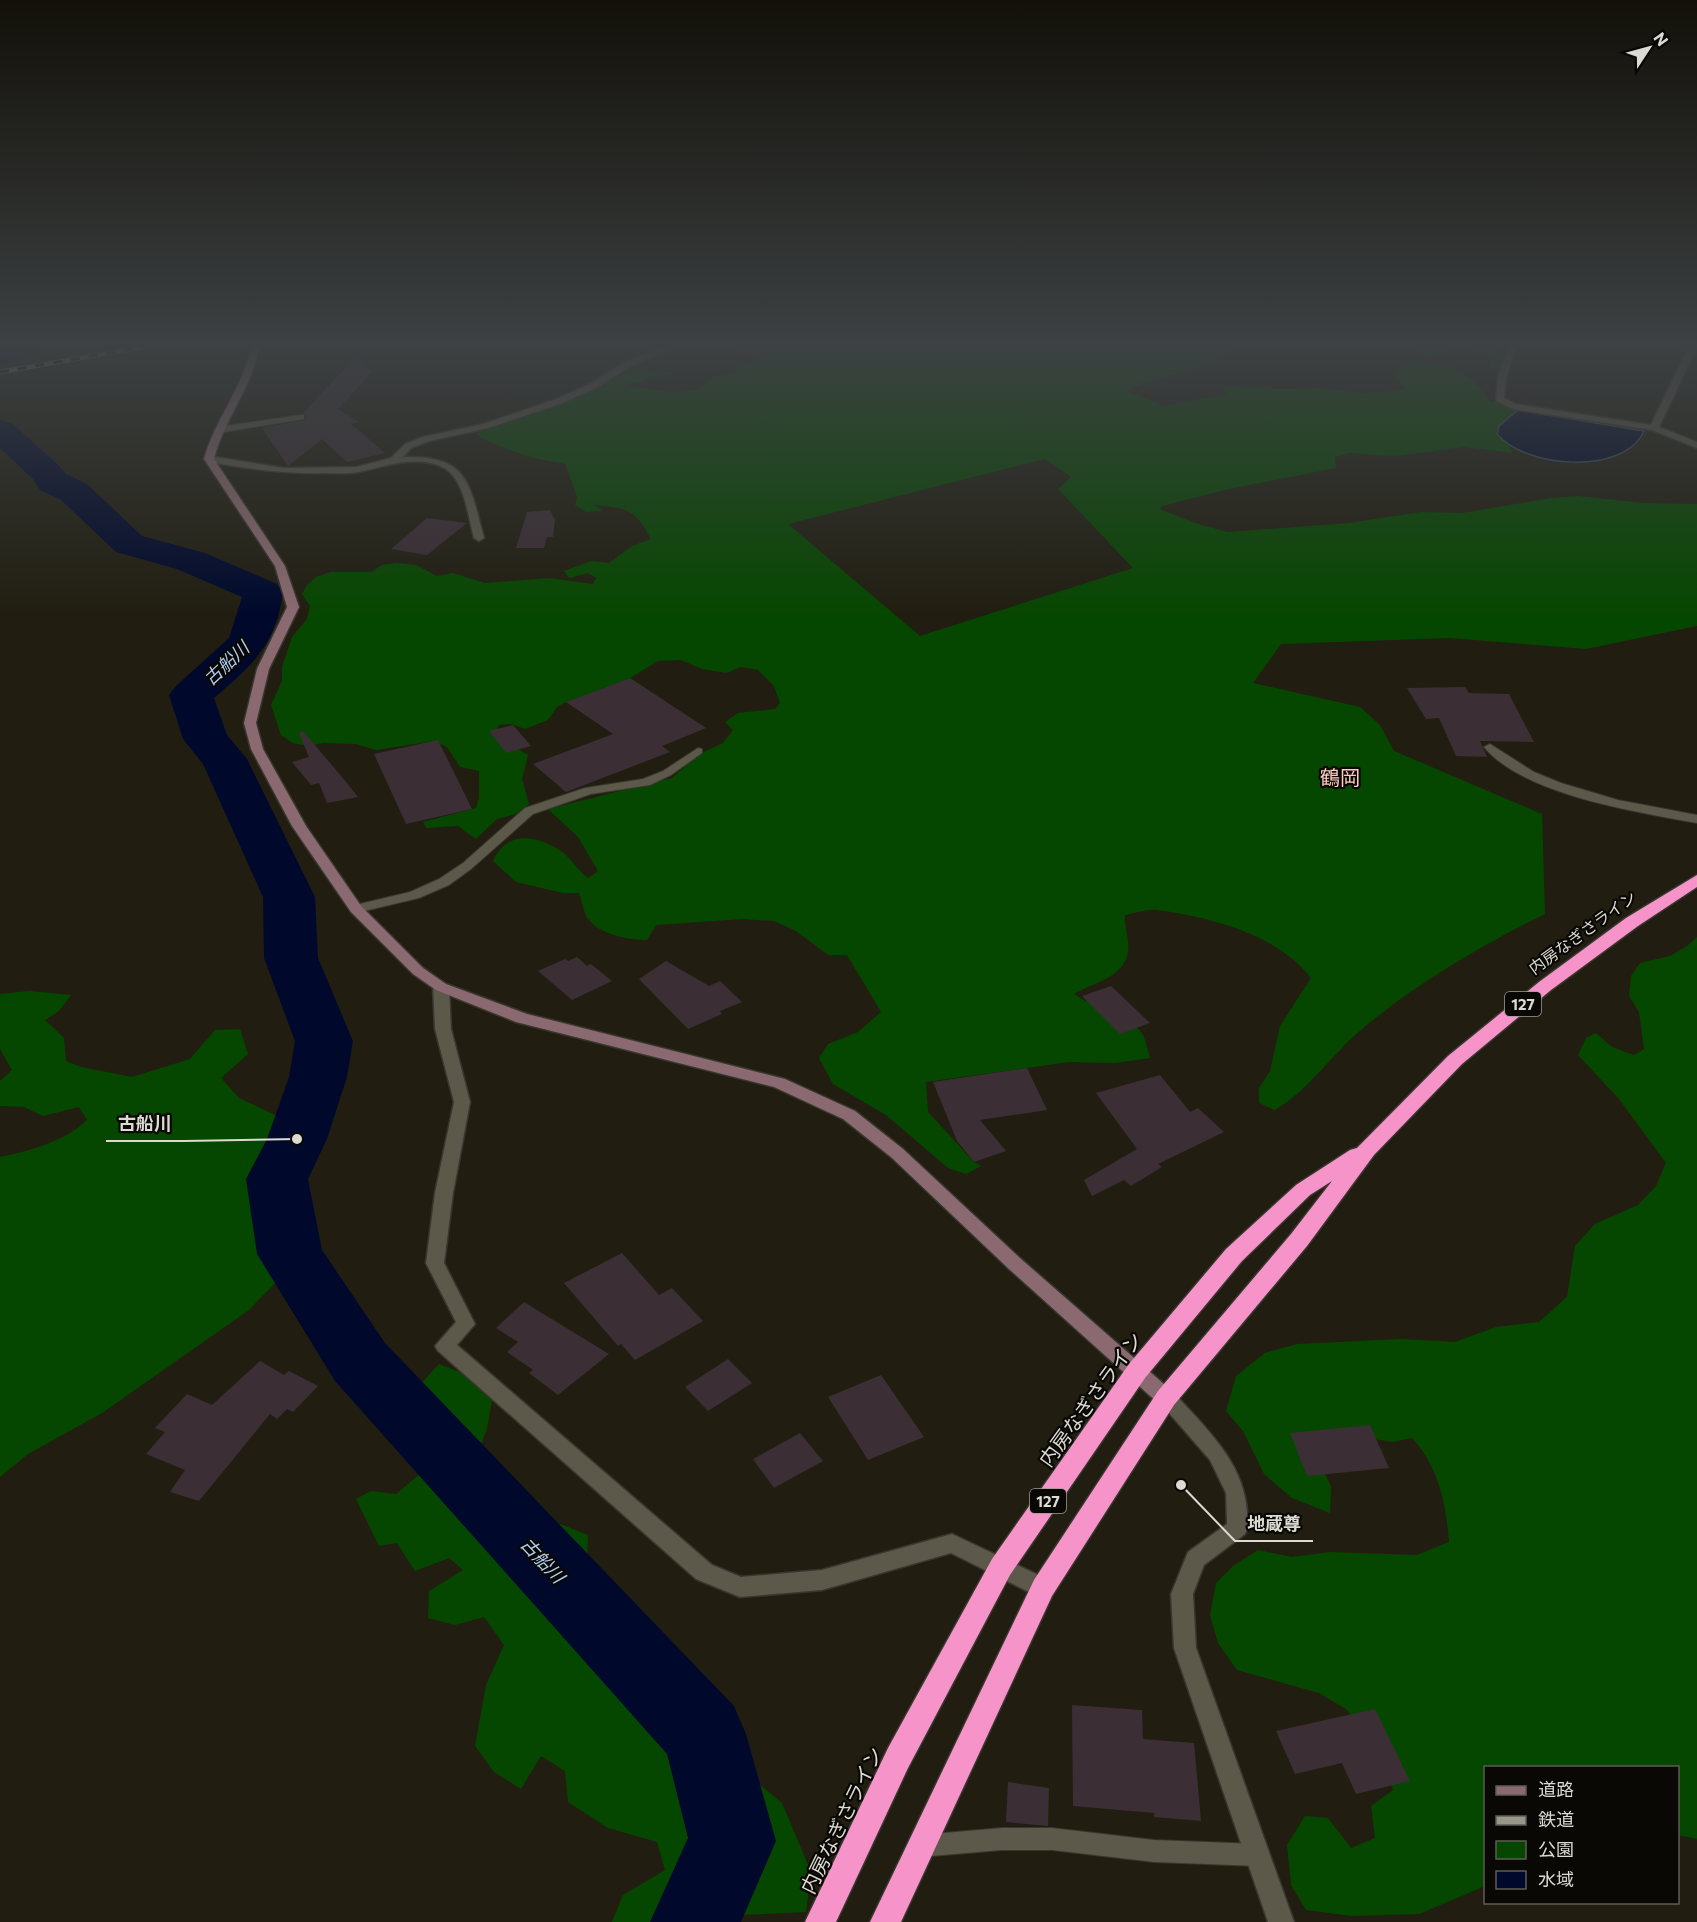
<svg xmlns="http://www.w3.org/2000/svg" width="1697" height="1922" viewBox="0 0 1697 1922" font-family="Commissioner,'Noto Sans JP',sans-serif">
	<rect width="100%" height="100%" fill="#211e11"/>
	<!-- green -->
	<g fill="#064700" fill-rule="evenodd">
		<path d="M738 346H1230L1231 353C1219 359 1208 365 1196 369 1172 376 1149 378 1128 391L1164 406 1227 394 1223 387 1261 385 1276 389 1320 388 1360 393 1398 391 1405 388 1392 373C1423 346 1471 368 1489 401L1504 403 1520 411 1496 430 1511 448 1512 453 1464 447 1394 456 1349 453 1335 457 1336 468 1229 489 1162 506 1160 509 1198 524 1228 532 1349 523 1421 512 1462 513 1551 498 1578 496 1643 503 1697 504V626L1586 649 1450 638 1281 644 1253 683 1360 707 1380 725 1394 751 1542 814 1545 914C1480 946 1417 983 1362 1029 1332 1054 1309 1090 1275 1110L1259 1103V1088L1270 1071 1280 1026 1311 978C1277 934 1210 917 1157 910 1147 909 1135 913 1125 915 1124 927 1130 941 1128 952 1124 978 1092 983 1074 994 1093 1008 1131 1014 1143 1035 1146 1042 1148 1051 1150 1058L1115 1063 1069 1062 926 1082 928 1112 974 1162 981 1166 966 1174 948 1168 886 1115 833 1084 819 1058 828 1044 858 1032 881 1012 847 955H828L796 931 774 921 742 919 656 925 647 940C630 940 601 935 589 920 584 915 582 901 579 893H563L516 882 493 861C507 830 536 835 561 851 571 858 578 871 588 878L598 871 578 837 548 809 672 778 699 754 723 743 733 730 725 722 738 713 775 709 780 703 774 686 758 670 741 667 726 673 702 669 681 660 658 661 630 678 566 702 557 707 548 720 525 729 511 724 499 725 495 735 528 755 522 779 529 804 516 814 497 819 476 839 458 826 426 828 423 822 476 808 479 798V771L460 767 447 747 434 741 376 750 356 744 323 743 309 746 293 743 281 735 271 705 282 681V667L292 637 307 619 310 606 302 594 307 585 316 577 331 572H371L382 565 397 563 416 565 437 576 453 573 485 583 549 578 593 584 596 578 588 573 569 578 564 571 591 561 609 563 632 546 651 539C635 508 626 508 594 505L603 511 586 512 575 505 577 497 565 463C535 461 502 449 475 434L578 397 625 368 677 373 648 377 642 382 628 384 630 386 669 392 690 391 699 389 715 376 739 372 735 369 738 365 762 362 764 359 733 349ZM1045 459 1071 477 1058 489 1133 568 920 636 788 524Z"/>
		<path d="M1415 346H1490L1508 358 1502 370 1496 371 1489 367 1492 356C1482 353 1469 348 1459 349 1440 350 1438 361 1417 354Z"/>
		<path d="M1697 937V1839L1678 1835V1768H1486L1485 1886 1419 1914 1352 1916 1306 1910 1291 1885 1287 1845 1305 1816 1328 1818 1351 1848 1375 1838 1371 1806 1393 1790 1376 1746 1346 1709 1319 1693 1237 1670 1218 1643 1210 1615 1216 1583 1233 1566 1258 1550 1292 1557 1330 1552 1417 1555 1449 1542C1446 1504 1439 1467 1412 1438L1392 1442 1369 1438 1315 1451 1331 1487 1330 1513 1292 1498 1264 1474 1243 1431 1226 1411 1236 1376 1265 1353 1297 1344 1402 1339 1455 1342 1496 1327 1539 1322 1567 1297 1575 1246 1595 1224 1638 1205 1656 1186 1666 1163 1619 1099 1578 1055 1586 1038 1596 1033 1612 1047 1634 1055 1644 1049 1639 1012 1629 996 1631 976 1640 963 1670 956 1687 946Z"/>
		<path d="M29 991 71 995 59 1011 45 1020 64 1038 66 1061 81 1067 132 1077 190 1059 215 1030 240 1029 248 1054 221 1078 239 1098 277 1116 304 1139 303 1184 283 1211 279 1252 287 1271 249 1310 102 1413 28 1454 0 1477V1157C29 1151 66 1141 87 1120L79 1107 43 1116 24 1107 0 1106V1081L12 1070 0 1049V994Z"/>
		<polygon points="439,1364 470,1376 492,1400 487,1429 476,1457 525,1510 588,1535 587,1561 592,1618 633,1649 657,1716 694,1766 747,1774 782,1803 811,1872 806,1912 723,1916 718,1922 612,1922 623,1895 665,1870 657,1842 608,1828 568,1802 565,1771 541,1756 521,1789 494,1772 475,1746 486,1685 504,1645 484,1617 455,1625 428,1618 429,1591 463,1570 449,1558 415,1571 397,1543 379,1546 356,1499 371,1491 396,1494 444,1454 457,1437 431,1416 417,1388"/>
	</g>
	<!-- water -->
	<path fill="#00092c" stroke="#42485e" stroke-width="1.5" d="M1518 410 1644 431C1624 476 1525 468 1497 434L1499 426Z"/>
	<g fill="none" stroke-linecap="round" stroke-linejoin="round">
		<!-- river -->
		<g fill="#00092c" fill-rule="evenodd">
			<polygon points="0,346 49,346 45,352 0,365"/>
			<path d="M0 420 12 423 58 465 66 474 87 484 142 536 205 553 277 584 283 592C276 645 253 664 214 698L227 735 247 759 315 897 318 958 353 1041 347 1077 327 1139 308 1179 322 1250 385 1343 734 1706 746 1734 776 1841 741 1922H650L688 1838 667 1754 335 1381 257 1254 246 1179 267 1139 289 1077 295 1041 264 958 263 897 203 764 183 739 169 695 176 686 229 638 242 597 177 569 116 552 61 500 40 490 33 479 0 448Z"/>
		</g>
	</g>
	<!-- building -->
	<g fill="#3b2e35">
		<polygon points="356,357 372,372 338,409 359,422 351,424 385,453 347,462 322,439 288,466 262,428 306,420 306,415 303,413"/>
		<polygon points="550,510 555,520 553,537 547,537 544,548 516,548 527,512"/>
		<polygon points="427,518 467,523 427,555 391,549"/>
		<polygon points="630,678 706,728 662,746 670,752 566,792 533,764 613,734 566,702"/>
		<polygon points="1465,687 1469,693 1509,694 1534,742 1480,741 1487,757 1456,756 1439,718 1426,719 1407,688"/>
		<polygon points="513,725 531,746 506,753 489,731"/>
		<polygon points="303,731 341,776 358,797 327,803 319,783 311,785 292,762 309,757 299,733"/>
		<polygon points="438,740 472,809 406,824 374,754"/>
		<polygon points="577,957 587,966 591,964 612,981 572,1000 538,971 565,959 568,961"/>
		<polygon points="666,961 709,986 720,981 742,1002 720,1011 722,1014 688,1029 639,979"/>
		<polygon points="1111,986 1150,1023 1120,1034 1082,996"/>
		<polygon points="1027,1068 1047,1110 980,1120 1006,1151 974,1162 957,1141 933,1082"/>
		<polygon points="1160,1075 1190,1112 1198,1108 1224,1132 1158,1164 1162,1167 1131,1186 1124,1180 1092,1196 1084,1180 1137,1149 1096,1093"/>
		<polygon points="622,1253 659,1295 672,1288 703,1321 635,1360 621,1344 618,1346 564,1283"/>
		<polygon points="524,1302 609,1354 558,1395 529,1373 533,1370 507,1352 518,1342 496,1328"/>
		<polygon points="728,1359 752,1383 708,1411 685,1387"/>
		<polygon points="260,1361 284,1375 289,1371 318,1386 293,1412 287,1409 277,1419 270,1414 199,1501 170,1492 185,1470 146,1454 165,1432 155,1428 187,1394 212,1405"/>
		<polygon points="881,1375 924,1437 868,1460 828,1397"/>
		<polygon points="1370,1425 1389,1468 1307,1476 1290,1433"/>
		<polygon points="800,1433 823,1461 774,1488 753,1459"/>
		<polygon points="1072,1705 1142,1710 1143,1739 1194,1743 1201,1821 1154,1817 1154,1813 1073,1806"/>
		<polygon points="1375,1709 1410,1781 1356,1794 1342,1763 1295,1774 1276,1731"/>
		<polygon points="1008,1782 1049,1788 1048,1826 1006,1822"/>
	</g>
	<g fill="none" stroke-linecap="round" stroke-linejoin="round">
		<!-- lane casing -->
		<g stroke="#38362f" stroke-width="2">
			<g id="lane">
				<polygon points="301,415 304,415 304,419 218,433 214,430 218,427"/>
				<path d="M1490 744 1534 772 1561 783 1618 800 1697 815V823C1637 812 1524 795 1484 747Z"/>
				<polygon points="698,748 702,749 702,753 671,775 650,785 591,794 533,814 471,869 449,885 419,898 356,913 349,909 351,906 410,892 439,879 463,863 525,808 585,788 643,779 663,771"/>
				<polygon points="1002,1828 1052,1828 1154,1840 1258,1844 1266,1847 1269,1855 1266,1863 1258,1866 1154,1862 1052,1850 1002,1850 920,1857 912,1854 909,1846 912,1838 920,1835"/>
			</g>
		</g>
		<!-- street casing -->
		<g stroke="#38362f" stroke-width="3">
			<g id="street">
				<path d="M666 346H677L631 366 598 387 560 404 488 428 429 441 411 448 403 457C469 455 469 483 484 538L479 541 474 538C468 517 465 480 444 468 418 454 386 466 359 472 349 474 337 473 327 473 284 474 251 469 209 462L204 459 209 456 284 468 356 467 391 458 405 444 423 437 483 424 554 400 592 383 625 362Z"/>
				<polygon points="1509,346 1517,346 1506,377 1504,398 1515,404 1651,425 1689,346 1697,346 1659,427 1697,442 1697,448 1652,430 1513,409 1496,401 1498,377"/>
				<polygon points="441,982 449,987 451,1029 470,1102 453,1193 444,1263 475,1324 457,1345 712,1565 741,1577 822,1570 952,1534 1051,1581 1054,1588 1051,1595 1043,1598 1035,1595 951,1553 822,1590 740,1597 696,1579 438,1351 435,1346 456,1322 426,1263 435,1193 454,1102 435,1029 433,987"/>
				<path d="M1166 1390 1173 1392C1205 1427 1244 1462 1247 1512 1248 1520 1249 1527 1245 1534L1204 1565 1193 1594 1196 1648 1294 1922H1268L1174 1648 1171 1594 1188 1552 1227 1524 1226 1493 1210 1460 1156 1398 1159 1392Z"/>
			</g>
		</g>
		<!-- secondary casing -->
		<g stroke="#38362f" stroke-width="3">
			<path id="secondary" d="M251 346H259C253 387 224 419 214 459L285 566 299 607 269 669 256 723 263 749 306 826 361 906 423 968 446 984 527 1014 785 1079 855 1111 903 1149 1021 1259 1173 1392 1176 1398 1173 1404 1166 1406 1159 1404 1009 1269 891 1157 843 1119 774 1087 516 1022 436 990 413 974 351 912 292 826 251 749 244 723 257 669 287 607 275 566 204 459C215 419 244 387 251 346Z"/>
		</g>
		<!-- highway casing -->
		<g stroke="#38362f" stroke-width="3">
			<polygon id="highway" points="1697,875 1697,887 1638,926 1551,990 1462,1064 1374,1155 1307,1246 1174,1405 1052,1596 901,1922 870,1922 1034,1580 1158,1391 1291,1234 1332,1181 1310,1195 1242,1261 1145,1378 1010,1575 908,1768 836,1922 805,1922 888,1748 992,1559 1129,1364 1226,1249 1296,1185 1350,1150 1357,1148 1448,1056 1539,982 1626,918"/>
		</g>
		<!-- lane -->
		<use href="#lane" fill="#5c594a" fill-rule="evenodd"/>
		<!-- street -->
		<use href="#street" fill="#5c594a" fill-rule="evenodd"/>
		<!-- secondary -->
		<use href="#secondary" fill="#8a6a70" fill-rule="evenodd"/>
		<!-- highway -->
		<use href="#highway" fill="#f693c9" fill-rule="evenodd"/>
		<!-- rail casing -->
		<g stroke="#98958b" stroke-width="4.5">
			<polyline id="rail" points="0,372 150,346"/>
		</g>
		<!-- rail -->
		<use href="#rail" stroke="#090804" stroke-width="3" stroke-dasharray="9" stroke-linecap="butt"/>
	</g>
	<!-- sky -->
	<linearGradient id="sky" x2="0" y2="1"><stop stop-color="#121009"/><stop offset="0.56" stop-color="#3d4143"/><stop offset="1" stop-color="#3d4143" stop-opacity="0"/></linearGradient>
	<rect width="1697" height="615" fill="url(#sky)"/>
	<g text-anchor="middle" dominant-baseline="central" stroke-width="4.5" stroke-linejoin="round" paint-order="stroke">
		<!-- shield labels -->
		<g fill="#090804" stroke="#9d9b94" stroke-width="1.5">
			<rect x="1505" y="992" width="36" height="24" rx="4.5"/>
			<rect x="1030" y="1489" width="36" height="24" rx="4.5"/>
		</g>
		<g font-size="15" font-weight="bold" fill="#dcdad2">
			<text x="1523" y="1004">127</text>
			<text x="1048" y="1501">127</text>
		</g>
		<!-- street labels -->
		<g font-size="16" fill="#dcdad2" stroke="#090804">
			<text transform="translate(1582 932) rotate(-36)">内房なぎさライン</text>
		</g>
		<!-- water labels -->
		<g font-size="18" font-style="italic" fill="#b2cef5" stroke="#090804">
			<text transform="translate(226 663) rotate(-43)">古船川</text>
			<text transform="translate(543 1560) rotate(47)">古船川</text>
		</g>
		<!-- quarter labels -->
		<g font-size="20" fill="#ffcebe" stroke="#090804">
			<text x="1340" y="777">鶴岡</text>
		</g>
		<!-- near-street labels -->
		<g font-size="20" fill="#dcdad2" stroke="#090804">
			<text transform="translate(1090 1399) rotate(-54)">内房なぎさライン</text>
			<text transform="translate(841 1820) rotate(-64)">内房なぎさライン</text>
		</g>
	</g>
	<!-- callouts -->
	<path fill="none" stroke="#dcdad2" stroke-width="2" d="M297 1139L184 1141H106M1181 1485L1235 1541H1313"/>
	<g fill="#dcdad2" stroke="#090804" stroke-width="2">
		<circle cx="297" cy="1139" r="6"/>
		<circle cx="1181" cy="1485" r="6"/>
	</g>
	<g font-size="18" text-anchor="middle" font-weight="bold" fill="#dcdad2" stroke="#090804" stroke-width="4.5" stroke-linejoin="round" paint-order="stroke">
		<text x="145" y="1130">古船川</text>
		<text x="1274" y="1530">地蔵尊</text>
	</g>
	<!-- legend -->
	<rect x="1484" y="1766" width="195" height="138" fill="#090804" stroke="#5d5c56" stroke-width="1.5"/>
	<rect x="1496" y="1786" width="30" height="9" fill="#8a6a70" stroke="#5d5c56" stroke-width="1.5"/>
	<text x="1538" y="1796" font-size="18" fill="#dcdad2">道路</text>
	<rect x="1496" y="1816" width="30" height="9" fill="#98958b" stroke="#5d5c56" stroke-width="1.5"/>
	<text x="1538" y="1826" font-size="18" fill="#dcdad2">鉄道</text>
	<rect x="1496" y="1841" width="30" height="18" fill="#064700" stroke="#5d5c56" stroke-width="1.5"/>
	<text x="1538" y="1856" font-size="18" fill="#dcdad2">公園</text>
	<rect x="1496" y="1871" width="30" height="18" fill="#00092c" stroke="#5d5c56" stroke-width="1.5"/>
	<text x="1538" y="1886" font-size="18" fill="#dcdad2">水域</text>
	<!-- north arrow -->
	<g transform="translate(1649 48) rotate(54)" stroke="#090804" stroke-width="4.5" paint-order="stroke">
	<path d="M0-4.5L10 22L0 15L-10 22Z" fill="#dcdad2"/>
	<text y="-9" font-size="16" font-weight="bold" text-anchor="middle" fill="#dcdad2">N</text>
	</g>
</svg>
